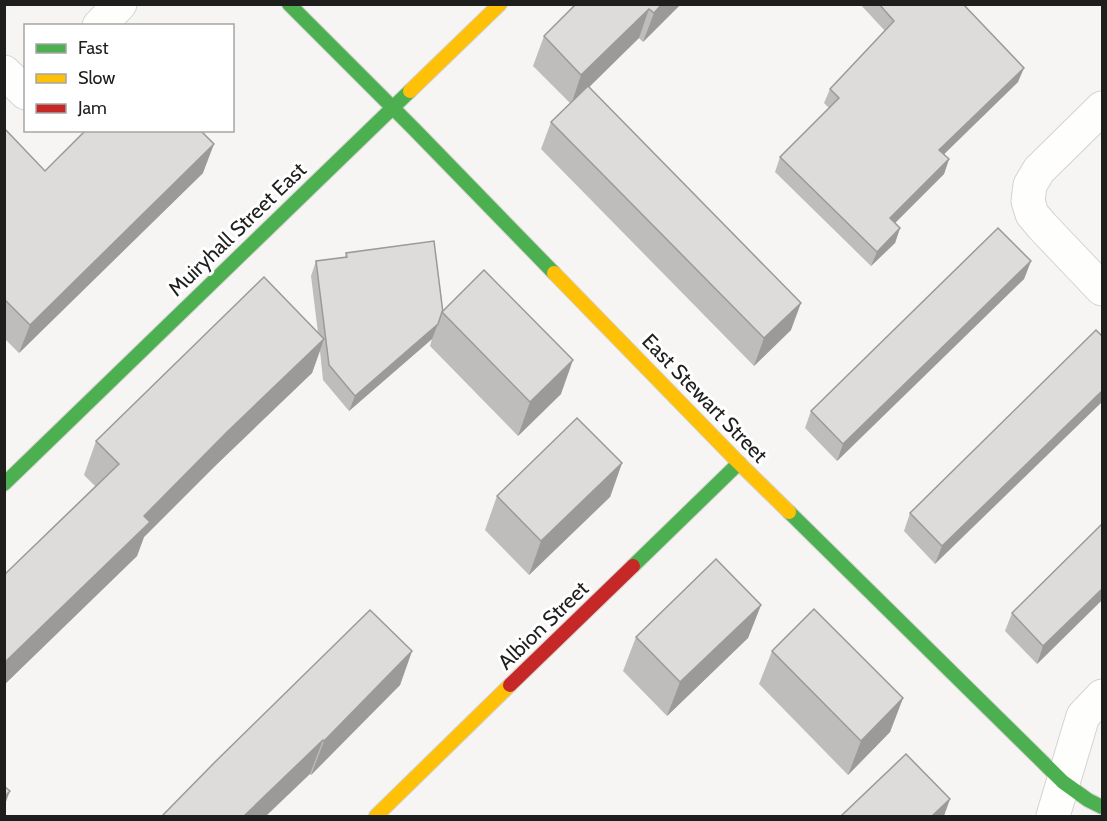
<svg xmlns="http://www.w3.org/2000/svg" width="1107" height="821" viewBox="0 0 1107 821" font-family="Cabin,sans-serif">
	<rect width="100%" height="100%" fill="#f7f5f3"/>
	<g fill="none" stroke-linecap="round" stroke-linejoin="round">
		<!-- street casing -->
		<g stroke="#d4d3d1" stroke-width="35">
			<g id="street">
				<polyline points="99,26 120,4"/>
				<polyline points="4,72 26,93"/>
				<polyline points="1102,108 1039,170 1030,185 1028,201 1032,214 1042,226 1102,289"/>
				<polyline points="1053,816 1083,716 1102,696"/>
			</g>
		</g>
		<!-- fast casing -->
		<g stroke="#d4d3d1" stroke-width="16">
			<g id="fast">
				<polyline points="289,4 414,129 554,273"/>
				<polyline points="4,484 410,91"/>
				<polyline points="789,512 1063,782 1088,800 1102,807"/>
				<polyline points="633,566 739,463"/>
			</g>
		</g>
		<!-- slow casing -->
		<g stroke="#d4d3d1" stroke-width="16">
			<g id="slow">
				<polyline points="410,91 500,4"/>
				<polyline points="554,273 739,463 789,512"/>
				<polyline points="376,816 510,685"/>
			</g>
		</g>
		<!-- jam casing -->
		<g stroke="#d4d3d1" stroke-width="16">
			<polyline id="jam" points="510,685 633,566"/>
		</g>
		<!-- street -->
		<use href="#street" stroke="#fefefd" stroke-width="33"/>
		<!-- fast -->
		<use href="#fast" stroke="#4caf50" stroke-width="14"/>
		<!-- slow -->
		<use href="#slow" stroke="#ffc107" stroke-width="14"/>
		<!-- jam -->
		<use href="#jam" stroke="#c62828" stroke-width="14"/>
	</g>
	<!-- wall -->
	<g fill="#bebdbc">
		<polygon points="576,4 681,4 643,42 639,38 589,86 791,330 754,366 541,149 551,122 570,103 533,66 544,36"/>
		<polygon points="860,4 963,4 1018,82 944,154 949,159 944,174 895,223 900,228 895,243 871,266 775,172 780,157 829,108 824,103 830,89 885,31"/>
		<polygon points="4,128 45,171 203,173 19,353 4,338"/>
		<polygon points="346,253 442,312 561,394 518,436 430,346 432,339 349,411 323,380 320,351 312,373 215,466 144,537 137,556 4,685 4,575 95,486 84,475 96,441 318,333 311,276 316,261 345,257"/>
		<polygon points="1031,261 1024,279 837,461 805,428 811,411"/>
		<polygon points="1102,336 935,564 904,531 910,513"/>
		<polygon points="622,463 610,497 529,575 485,530 497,496"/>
		<polygon points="1102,524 1102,600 1037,664 1005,631 1012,613"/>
		<polygon points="761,605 748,638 667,716 623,671 636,637"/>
		<polygon points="412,651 400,685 311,775 310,774 162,816"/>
		<polygon points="772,651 903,698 890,732 848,775 759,684"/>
	</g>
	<!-- shaded-wall -->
	<g fill="#9b9a99">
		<polygon points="662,4 681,4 643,42 654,13"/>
		<polygon points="649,9 639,38 571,105 581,75"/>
		<polygon points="1024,68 1018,82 934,164 939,150"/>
		<polygon points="214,144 203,173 19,353 30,325"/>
		<polygon points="949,159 944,174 885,233 890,218"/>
		<polygon points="900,228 895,243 871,266 877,252"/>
		<polygon points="1031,261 1024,279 837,461 843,444"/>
		<polygon points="801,303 791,330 754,366 764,338"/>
		<polygon points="438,324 432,339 349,411 355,396"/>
		<polygon points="324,339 312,373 215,466 144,537 137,556 4,685 4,663 144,516 227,432"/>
		<polygon points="573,360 561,394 518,436 530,402"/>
		<polygon points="1102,391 1102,402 935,564 942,546"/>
		<polygon points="622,463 610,497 529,575 541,541"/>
		<polygon points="1102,589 1102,600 1037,664 1043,646"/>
		<polygon points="761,605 748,638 667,716 680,682"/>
		<polygon points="412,651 400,685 311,775 324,741"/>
		<polygon points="903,698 890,732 848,775 861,741"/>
		<polygon points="323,740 310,774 266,816 244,816"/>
		<polygon points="10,791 4,807 4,797"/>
		<polygon points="950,799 944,816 932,816"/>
	</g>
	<!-- building -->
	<g fill="#dddcdb" stroke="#9b9a99" stroke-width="1.5">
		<polygon points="576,4 662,4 654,13 649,9 581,75 544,36"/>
		<polygon points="879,4 963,4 1024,68 939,150 949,159 890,218 900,228 877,252 780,157 839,98 830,89 894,21"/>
		<polygon points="588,86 801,303 764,338 551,122"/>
		<polygon points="4,128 45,171 86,130 200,130 214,144 30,325 4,299"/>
		<polygon points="998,228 1031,261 843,444 811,411"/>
		<polygon points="434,241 443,313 442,312 438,324 355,396 329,365 316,261 347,257 346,253"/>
		<polygon points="484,270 573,360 530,402 442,312"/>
		<polygon points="264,277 324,339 227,432 144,516 150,522 4,663 4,575 119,464 96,441"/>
		<polygon points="1096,330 1102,336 1102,391 942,546 910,513"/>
		<polygon points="577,418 622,463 541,541 497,496"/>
		<polygon points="1102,524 1102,589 1043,646 1012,613"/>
		<polygon points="716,559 761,605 680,682 636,637"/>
		<polygon points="814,609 903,698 861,741 772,651"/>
		<polygon points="370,610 412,651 324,741 323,740 244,816 162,816 215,762"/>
		<polygon points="906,754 950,799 932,816 841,816"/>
		<polygon points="4,786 10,791 4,797"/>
	</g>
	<g text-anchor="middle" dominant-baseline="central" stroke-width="6" stroke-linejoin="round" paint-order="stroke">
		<!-- street labels -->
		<g font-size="21" fill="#1e1e1d" stroke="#fff">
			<text transform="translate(237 229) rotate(-44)">Muiryhall Street East</text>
			<text transform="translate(705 398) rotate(46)">East Stewart Street</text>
			<text transform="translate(543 625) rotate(-44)">Albion Street</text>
		</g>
	</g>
	<!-- border -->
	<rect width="1107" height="821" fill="none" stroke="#1e1e1d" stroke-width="12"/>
	<!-- legend -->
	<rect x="24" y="24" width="210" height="108" fill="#ffffff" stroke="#a5a5a5" stroke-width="1.5"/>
	<rect x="36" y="44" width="30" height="9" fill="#4caf50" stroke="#a5a5a5" stroke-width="1.5"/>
	<text x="78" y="54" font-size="18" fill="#1e1e1d">Fast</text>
	<rect x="36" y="74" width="30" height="9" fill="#ffc107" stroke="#a5a5a5" stroke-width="1.5"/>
	<text x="78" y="84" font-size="18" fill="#1e1e1d">Slow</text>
	<rect x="36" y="104" width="30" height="9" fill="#c62828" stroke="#a5a5a5" stroke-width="1.5"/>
	<text x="78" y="114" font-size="18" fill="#1e1e1d">Jam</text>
</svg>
